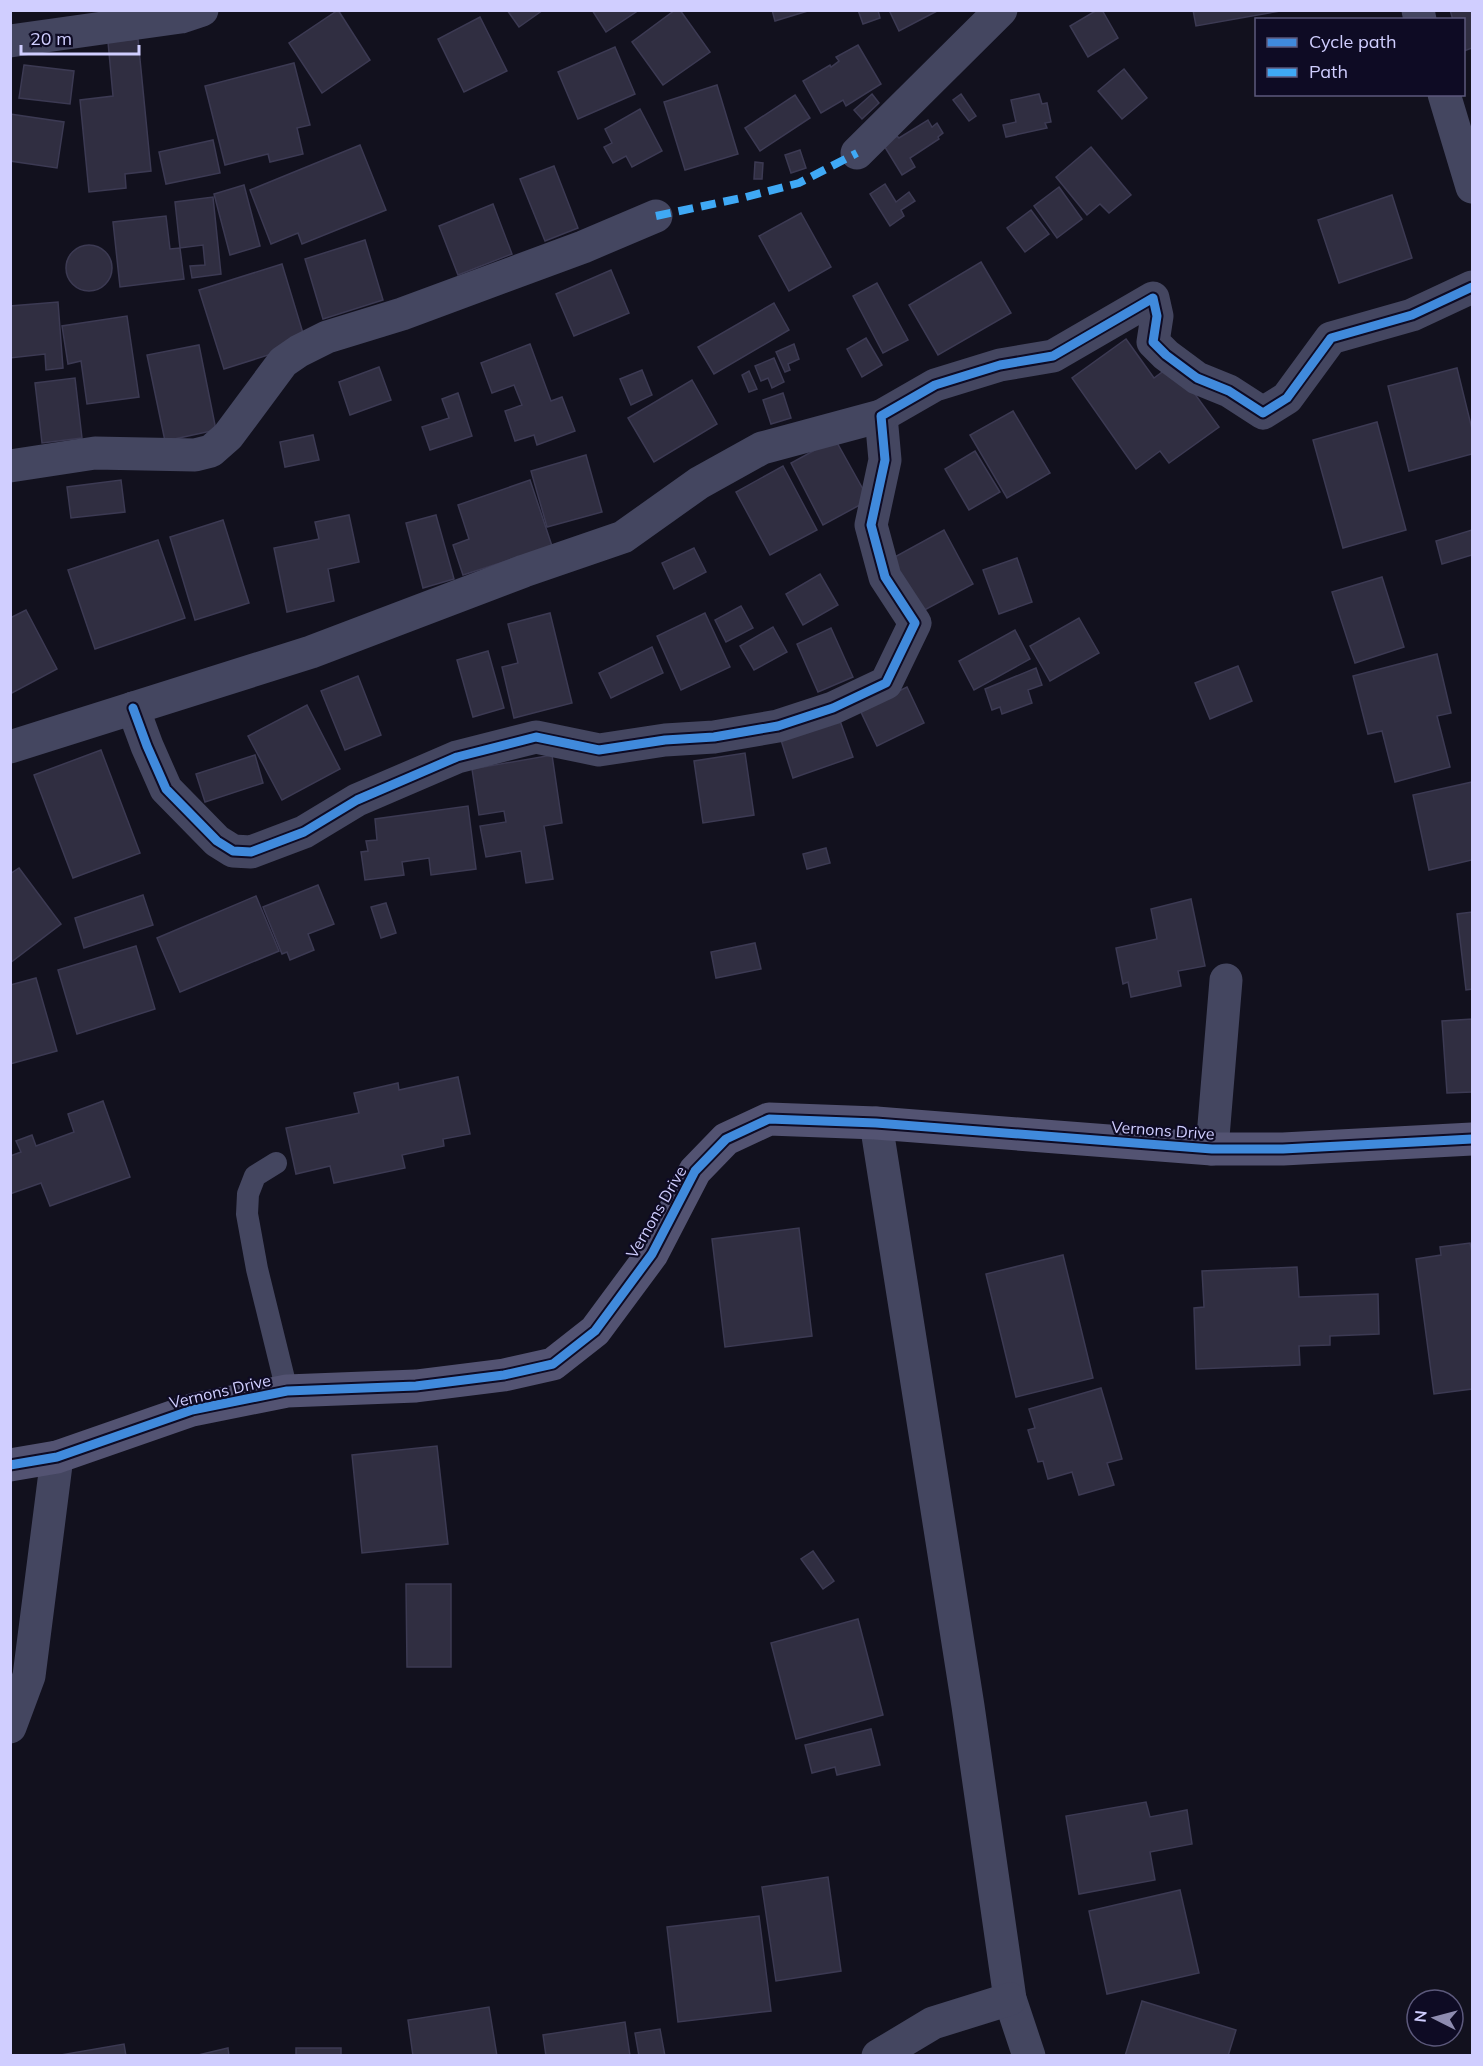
<svg xmlns="http://www.w3.org/2000/svg" width="1483" height="2066" viewBox="0 0 1483 2066" font-family="Mulish,sans-serif">
	<rect width="100%" height="100%" fill="#12111e"/>
	<!-- building -->
	<g fill="#302e41" stroke="#3c3a53" stroke-width="1.5">
		<polygon points="338,10 370,60 322,93 289,43"/>
		<polygon points="507,10 543,10 519,27"/>
		<polygon points="592,10 639,10 606,32"/>
		<polygon points="675,10 680,10 710,52 663,85 632,42"/>
		<polygon points="772,10 811,10 775,21"/>
		<polygon points="858,10 878,10 880,18 863,24"/>
		<polygon points="889,10 939,10 899,31"/>
		<polygon points="1097,10 1102,10 1118,38 1088,57 1070,26"/>
		<polygon points="1193,10 1286,10 1196,26"/>
		<polygon points="1450,10 1472,10 1472,48 1464,51 1464,20 1453,20"/>
		<polygon points="480,17 507,71 464,92 438,39"/>
		<polygon points="138,39 151,171 125,174 126,188 89,192 80,100 113,96 108,42"/>
		<polygon points="858,45 881,84 846,106 843,100 821,113 803,81 830,65 831,67 839,61 836,57"/>
		<polygon points="615,47 635,94 578,119 558,72"/>
		<polygon points="294,63 310,125 297,128 303,154 270,162 268,154 225,165 205,86"/>
		<polygon points="24,65 74,71 70,104 19,98"/>
		<polygon points="1124,69 1147,98 1122,119 1098,91"/>
		<polygon points="717,85 738,154 685,170 664,102"/>
		<polygon points="872,94 879,103 862,119 854,110"/>
		<polygon points="961,94 976,116 969,121 953,100"/>
		<polygon points="1039,94 1042,104 1047,103 1051,122 1045,123 1047,128 1006,137 1003,125 1016,122 1011,100"/>
		<polygon points="795,95 810,118 760,151 745,128"/>
		<polygon points="640,109 662,151 632,167 626,156 613,163 604,147 612,143 605,129"/>
		<polygon points="10,114 64,122 57,168 10,161"/>
		<polygon points="928,120 932,127 937,123 943,133 938,137 939,139 910,158 915,167 902,175 883,144 897,136 899,138"/>
		<polygon points="213,140 220,173 166,184 159,152"/>
		<polygon points="360,145 386,210 302,244 298,233 271,244 250,190"/>
		<polygon points="1091,147 1131,195 1109,213 1100,204 1087,215 1056,177"/>
		<polygon points="800,150 806,168 791,173 785,155"/>
		<polygon points="755,162 763,163 762,179 754,179"/>
		<polygon points="554,166 578,228 545,241 520,179"/>
		<polygon points="885,184 896,202 909,192 915,201 901,210 904,216 890,226 870,194"/>
		<polygon points="244,185 260,246 230,255 214,194"/>
		<polygon points="1059,187 1082,219 1057,238 1034,206"/>
		<polygon points="1392,195 1412,258 1339,283 1318,220"/>
		<polygon points="213,197 221,274 192,278 190,266 205,265 203,245 180,248 175,202"/>
		<polygon points="493,204 512,254 458,275 439,226"/>
		<polygon points="1031,210 1049,234 1025,252 1007,228"/>
		<polygon points="801,213 831,267 789,291 759,236"/>
		<polygon points="166,216 170,249 180,248 184,279 120,287 113,222"/>
		<polygon points="365,240 383,300 323,319 305,259"/>
		<circle cx="89" cy="268" r="23"/>
		<polygon points="981,262 1011,313 938,355 909,305"/>
		<polygon points="282,264 306,343 224,369 199,290"/>
		<polygon points="611,270 629,313 574,336 556,294"/>
		<polygon points="877,283 908,340 883,353 853,296"/>
		<polygon points="58,302 63,368 46,370 45,354 10,358 10,306"/>
		<polygon points="774,303 789,330 714,374 698,347"/>
		<polygon points="127,316 139,397 87,404 81,361 68,364 62,326"/>
		<polygon points="866,338 882,365 862,377 847,349"/>
		<polygon points="1126,339 1154,378 1173,364 1219,427 1169,463 1160,451 1136,469 1072,378"/>
		<polygon points="530,344 551,401 562,397 575,431 537,445 534,435 515,441 505,411 522,405 514,385 492,393 481,363"/>
		<polygon points="794,344 799,359 788,364 790,370 785,372 776,352"/>
		<polygon points="199,345 216,430 165,441 147,355"/>
		<polygon points="774,358 784,382 772,388 768,378 761,381 755,366"/>
		<polygon points="379,367 391,400 350,415 339,382"/>
		<polygon points="1457,368 1472,429 1472,454 1409,471 1388,386"/>
		<polygon points="642,370 652,395 631,405 620,379"/>
		<polygon points="749,371 757,389 749,392 742,375"/>
		<polygon points="75,378 82,438 42,443 35,383"/>
		<polygon points="692,380 717,424 654,462 628,418"/>
		<polygon points="458,393 472,436 430,450 422,427 449,418 442,399"/>
		<polygon points="783,393 791,418 771,424 763,400"/>
		<polygon points="1013,411 1050,473 1007,498 970,435"/>
		<polygon points="1377,422 1406,530 1343,548 1313,440"/>
		<polygon points="313,435 319,460 285,467 280,442"/>
		<polygon points="835,439 869,500 823,525 791,463"/>
		<polygon points="975,451 1000,492 969,510 945,469"/>
		<polygon points="586,455 602,512 547,527 531,471"/>
		<polygon points="783,466 817,530 770,555 736,492"/>
		<polygon points="121,480 125,512 71,518 67,487"/>
		<polygon points="530,480 552,546 463,575 453,545 469,539 458,505"/>
		<polygon points="349,515 359,562 328,569 334,601 287,612 274,548 319,539 315,522"/>
		<polygon points="436,515 454,579 423,588 406,523"/>
		<polygon points="223,520 249,603 195,620 170,537"/>
		<polygon points="944,530 973,584 919,613 891,559"/>
		<polygon points="1472,530 1472,555 1442,564 1436,541"/>
		<polygon points="158,540 185,618 95,649 68,570"/>
		<polygon points="694,548 706,572 674,589 662,563"/>
		<polygon points="1017,558 1032,602 999,614 983,570"/>
		<polygon points="820,574 838,605 803,625 786,594"/>
		<polygon points="1382,577 1404,647 1355,663 1332,592"/>
		<polygon points="741,606 753,628 726,642 715,620"/>
		<polygon points="26,610 57,669 10,694 10,618"/>
		<polygon points="550,613 572,703 514,718 502,667 518,663 508,624"/>
		<polygon points="705,613 730,667 681,690 657,636"/>
		<polygon points="1079,618 1099,653 1050,681 1030,646"/>
		<polygon points="773,627 787,652 754,670 740,646"/>
		<polygon points="831,628 853,677 818,692 797,644"/>
		<polygon points="1015,630 1030,659 974,690 959,661"/>
		<polygon points="652,647 663,673 611,698 599,673"/>
		<polygon points="488,651 504,708 473,717 457,660"/>
		<polygon points="1437,654 1451,713 1437,716 1450,767 1395,782 1382,731 1368,734 1353,676"/>
		<polygon points="1238,666 1252,701 1210,719 1195,683"/>
		<polygon points="1036,668 1042,685 1028,690 1032,703 1002,714 1000,707 992,710 985,689"/>
		<polygon points="358,676 381,735 345,750 321,691"/>
		<polygon points="907,687 924,723 877,746 860,710"/>
		<polygon points="307,705 340,769 282,800 248,736"/>
		<polygon points="839,718 853,757 793,778 780,737"/>
		<polygon points="101,750 140,853 73,878 34,775"/>
		<polygon points="745,753 754,815 703,823 694,761"/>
		<polygon points="255,755 263,783 205,802 196,774"/>
		<polygon points="552,755 562,823 544,826 553,879 526,883 521,851 486,857 480,826 506,822 504,811 479,815 472,769"/>
		<polygon points="1472,782 1472,860 1429,870 1413,795"/>
		<polygon points="468,806 476,869 431,875 429,858 402,862 404,875 365,880 361,852 368,851 366,841 377,840 375,819"/>
		<polygon points="826,848 830,863 807,869 803,854"/>
		<polygon points="19,868 61,924 10,963 10,874"/>
		<polygon points="318,885 334,924 308,934 314,950 290,960 287,952 282,954 263,907"/>
		<polygon points="143,895 153,925 84,948 75,918"/>
		<polygon points="256,896 279,951 180,992 157,938"/>
		<polygon points="1191,899 1205,966 1178,971 1181,986 1131,997 1128,982 1123,984 1116,948 1157,939 1151,909"/>
		<polygon points="386,903 396,933 381,938 371,907"/>
		<polygon points="1472,912 1472,989 1466,990 1457,914"/>
		<polygon points="755,943 761,969 716,978 711,952"/>
		<polygon points="136,946 155,1009 77,1034 58,970"/>
		<polygon points="36,978 57,1051 10,1064 10,985"/>
		<polygon points="1472,1019 1472,1092 1447,1093 1442,1021"/>
		<polygon points="458,1077 470,1134 443,1139 444,1146 402,1155 405,1168 334,1183 330,1166 296,1174 286,1128 359,1113 354,1093 398,1083 399,1090"/>
		<polygon points="103,1101 130,1177 50,1206 41,1183 10,1194 10,1156 21,1152 16,1141 32,1135 36,1146 74,1132 68,1114"/>
		<polygon points="799,1228 812,1336 725,1347 712,1239"/>
		<polygon points="1470,1243 1472,1252 1472,1389 1434,1394 1416,1259 1441,1255 1440,1247"/>
		<polygon points="1063,1255 1093,1378 1016,1397 986,1274"/>
		<polygon points="1297,1267 1299,1297 1378,1294 1379,1334 1330,1336 1330,1345 1299,1346 1300,1365 1196,1369 1194,1308 1204,1307 1202,1271"/>
		<polygon points="1101,1388 1122,1459 1107,1463 1114,1485 1079,1495 1072,1472 1048,1479 1043,1461 1038,1462 1028,1430 1035,1428 1029,1409"/>
		<polygon points="437,1446 448,1544 362,1553 352,1455"/>
		<polygon points="813,1551 834,1581 823,1589 801,1559"/>
		<polygon points="406,1584 451,1584 451,1667 407,1667"/>
		<polygon points="858,1619 883,1715 796,1739 771,1643"/>
		<polygon points="871,1729 880,1765 837,1775 835,1767 812,1773 805,1745"/>
		<polygon points="1146,1802 1150,1817 1187,1810 1192,1844 1150,1852 1155,1880 1079,1894 1066,1816"/>
		<polygon points="828,1877 841,1971 776,1981 762,1887"/>
		<polygon points="1180,1890 1199,1973 1107,1994 1089,1911"/>
		<polygon points="759,1916 771,2011 678,2022 667,1927"/>
		<polygon points="1142,2001 1236,2030 1228,2056 1125,2056"/>
		<polygon points="489,2007 497,2056 413,2056 408,2020"/>
		<polygon points="625,2022 630,2056 546,2056 543,2035"/>
		<polygon points="660,2029 665,2056 639,2056 635,2033"/>
		<polygon points="124,2044 126,2056 55,2056"/>
		<polygon points="228,2048 229,2056 194,2056"/>
		<rect x="296" y="2048" width="45" height="8"/>
	</g>
	<g fill="none" stroke-linecap="round" stroke-linejoin="round">
		<!-- lane -->
		<polyline stroke="#444660" stroke-width="22" points="276,1163 255,1176 248,1194 247,1214 257,1269 287,1391"/>
		<!-- street -->
		<g stroke="#444660" stroke-width="33">
			<polyline points="1418,10 1420,20"/>
			<polyline points="10,41 181,17 202,10"/>
			<polyline points="1444,94 1472,187"/>
			<polyline points="857,153 1001,10"/>
			<polyline points="10,466 95,453 195,455 211,451 228,436 283,362 299,351 327,337 402,314 583,247 656,216"/>
			<polyline points="133,708 147,746 166,789 217,841 233,851 251,852 304,832 357,800 457,757 536,737 599,750 665,740 714,737 778,726 833,708 886,683 915,623 885,577 871,525 885,460 881,416 935,385 1000,365 1053,356 1153,298 1157,316 1153,342 1166,355 1197,378 1229,391 1263,413 1287,398 1331,338 1412,315 1472,287"/>
			<polyline points="10,747 311,652 524,571 623,537 699,483 762,448 881,416"/>
			<polyline points="876,1123 968,1706 1010,1999 1029,2056"/>
			<polyline points="1212,1149 1226,980"/>
			<polyline points="10,1727 29,1676 57,1457"/>
			<polyline points="878,2056 933,2023 1010,1999"/>
		</g>
		<!-- secondary -->
		<polyline stroke="#535372" stroke-width="33" points="10,1465 57,1457 192,1410 287,1391 416,1386 504,1375 553,1364 595,1331 652,1254 695,1171 726,1139 769,1119 876,1123 1212,1149 1283,1149 1472,1139"/>
		<!-- quiet -->
		<polyline stroke="#3fa9f5" stroke-width="8" stroke-dasharray="15 8" stroke-linecap="butt" points="656,216 746,197 799,183 857,153"/>
		<!-- cycleway casing -->
		<g stroke="#0e0b24" stroke-width="13">
			<g id="cycleway">
				<polyline points="133,708 147,746 166,789 217,841 233,851 251,852 304,832 357,800 457,757 536,737 599,750 665,740 714,737 778,726 833,708 886,683 915,623 885,577 871,525 885,460 881,416 935,385 1000,365 1053,356 1153,298 1157,316 1153,342 1166,355 1197,378 1229,391 1263,413 1287,398 1331,338 1412,315 1472,287"/>
				<polyline points="10,1465 57,1457 192,1410 287,1391 416,1386 504,1375 553,1364 595,1331 652,1254 695,1171 726,1139 769,1119 876,1123 1212,1149 1283,1149 1472,1139"/>
			</g>
		</g>
		<!-- cycleway -->
		<use href="#cycleway" stroke="#408adc" stroke-width="9"/>
	</g>
	<g text-anchor="middle" dominant-baseline="central" stroke-width="4.5" stroke-linejoin="round" paint-order="stroke">
		<!-- street labels -->
		<g font-size="16" fill="#d0ceff" stroke="#0e0b24">
			<text transform="translate(1163 1130) rotate(4)">Vernons Drive</text>
			<text transform="translate(656 1212) rotate(-60)">Vernons Drive</text>
			<text transform="translate(220 1391) rotate(-13)">Vernons Drive</text>
		</g>
	</g>
	<!-- border -->
	<rect width="1483" height="2066" fill="none" stroke="#d0ceff" stroke-width="24"/>
	<!-- legend -->
	<rect x="1255" y="18" width="210" height="78" fill="#0e0b24" stroke="#5c597c" stroke-width="1.5"/>
	<rect x="1267" y="38" width="30" height="9" fill="#408adc" stroke="#5c597c" stroke-width="1.5"/>
	<text x="1309" y="48" font-size="18" fill="#d0ceff">Cycle path</text>
	<rect x="1267" y="68" width="30" height="9" fill="#3fa9f5" stroke="#5c597c" stroke-width="1.5"/>
	<text x="1309" y="78" font-size="18" fill="#d0ceff">Path</text>
	<!-- north arrow -->
	<g transform="translate(1435 2018) rotate(276)"><circle r="28" fill="#0e0b24" stroke="#5c597c" stroke-width="1.5"/>
	<path d="M0-4.5L10 22L0 15L-10 22Z" fill="#8e8cb0"/>
	<text y="-9" font-size="16" font-weight="bold" text-anchor="middle" fill="#d0ceff">N</text>
	</g>
	<!-- scale -->
	<path d="M21 45v9h118v-9" fill="none" stroke="#d0ceff" stroke-width="3"/>
	<text x="30" y="45" font-size="18" fill="#d0ceff" stroke="#0e0b24" stroke-width="4.5" paint-order="stroke">20 m</text>
</svg>
